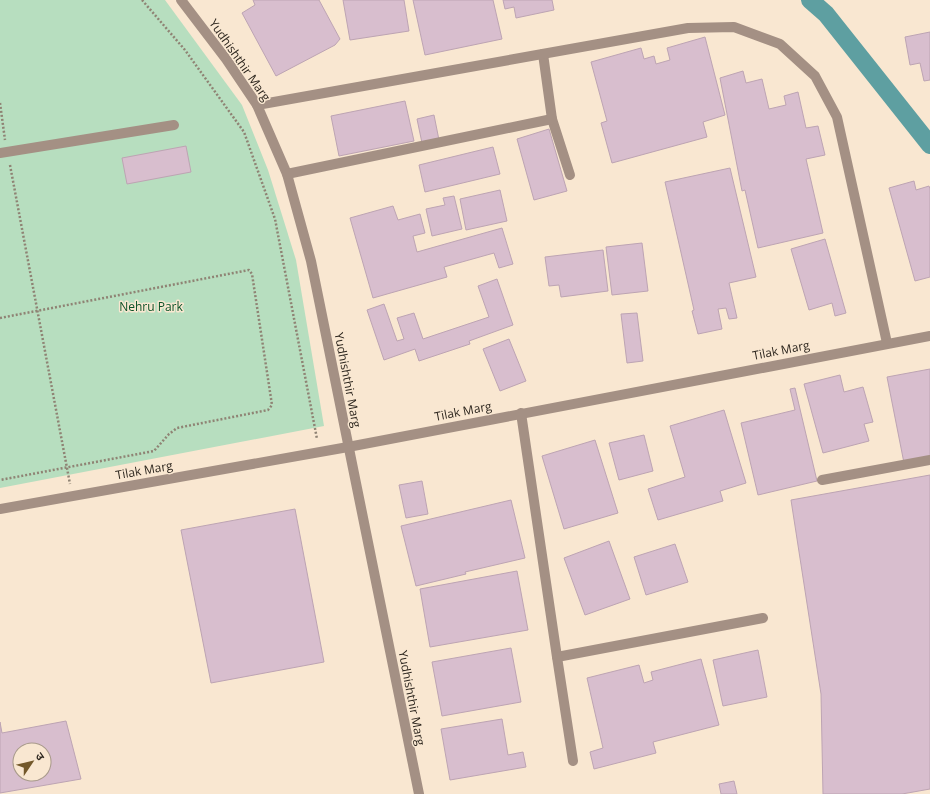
<svg xmlns="http://www.w3.org/2000/svg" width="930" height="794" viewBox="0 0 930 794" font-family="'Open Sans','Noto Sans Devanagari',sans-serif">
	<rect width="100%" height="100%" fill="#f9e7d1"/>
	<!-- green -->
	<polygon fill="#b7debf" points="0,0 165,0 242,105 268,170 296,260 324,426 0,488"/>
	<g fill="none" stroke-linecap="round" stroke-linejoin="round">
		<!-- canal -->
		<polyline stroke="#5e9fa1" stroke-width="18" points="810,0 826,14 930,145"/>
	</g>
	<!-- building -->
	<g fill="#d8bece" stroke="#bda4b3" fill-rule="evenodd">
		<polygon points="253,0 319,0 340,39 335,45 276,76 242,13 255,5"/>
		<polygon points="343,0 404,0 409,31 350,40"/>
		<polygon points="413,0 493,0 502,39 425,55"/>
		<polygon points="503,0 552,0 554,10 516,18 514,7 505,9"/>
		<polygon points="930,32 930,80 924,81 920,63 910,65 905,37"/>
		<polygon points="705,37 725,115 703,122 707,137 612,163 601,123 607,121 591,62 641,48 644,59 654,56 656,64 670,60 667,48"/>
		<polygon points="743,71 746,83 762,79 769,109 786,105 784,96 798,92 806,128 818,126 825,155 806,159 823,233 758,248 745,190 742,191 720,78"/>
		<polygon points="405,101 414,141 339,156 331,116"/>
		<polygon points="434,115 439,140 422,143 417,119"/>
		<polygon points="549,129 567,191 534,200 517,139"/>
		<polygon points="186,146 191,172 127,184 122,158"/>
		<polygon points="493,147 500,174 425,192 419,165"/>
		<polygon points="730,168 756,277 729,283 737,318 729,319 726,308 718,309 722,329 698,334 692,311 694,310 665,182"/>
		<polygon points="914,181 916,190 929,186 930,189 930,277 915,281 889,188"/>
		<polygon points="500,190 507,221 466,230 460,199"/>
		<polygon points="454,196 462,229 432,236 426,209 445,205 443,198"/>
		<polygon points="393,206 398,220 420,214 425,233 413,236 417,252 502,228 513,264 499,268 494,253 444,267 447,277 373,298 350,218"/>
		<polygon points="825,239 846,313 835,316 832,303 809,310 791,249"/>
		<polygon points="642,243 648,291 612,295 606,247"/>
		<polygon points="603,250 608,291 561,297 559,285 549,286 545,257"/>
		<polygon points="497,279 513,325 469,341 470,344 419,361 415,349 384,360 367,310 384,304 397,341 404,339 397,318 414,313 423,339 489,317 478,286"/>
		<polygon points="637,313 643,361 627,363 621,314"/>
		<polygon points="509,339 526,381 500,391 483,349"/>
		<polygon points="930,369 930,458 904,463 887,377"/>
		<polygon points="840,375 844,392 863,387 873,422 864,424 869,441 823,453 804,384"/>
		<polygon points="795,388 817,481 758,495 741,423 795,410 790,389"/>
		<polygon points="724,410 746,483 720,491 723,501 658,520 648,489 685,477 670,426"/>
		<polygon points="644,435 653,471 619,480 609,443"/>
		<polygon points="595,440 618,513 564,529 542,456"/>
		<polygon points="930,475 930,789 902,794 823,794 821,694 791,500"/>
		<polygon points="422,481 428,514 406,518 399,485"/>
		<polygon points="511,500 525,558 465,572 466,574 416,586 401,526"/>
		<polygon points="295,509 324,662 211,683 181,530"/>
		<polygon points="609,541 630,599 585,615 564,558"/>
		<polygon points="675,544 688,582 646,595 634,557"/>
		<polygon points="517,571 528,630 430,647 420,589"/>
		<polygon points="511,648 521,702 442,716 432,662"/>
		<polygon points="758,650 767,697 723,706 713,660"/>
		<polygon points="701,659 719,725 653,742 656,753 594,769 590,752 603,748 587,678 639,665 644,683 653,680 651,672"/>
		<polygon points="502,719 508,755 523,752 526,767 450,780 441,729"/>
		<path d="M66 721 81 779 0 793V722L2 733ZM20 750H44V774H20Z"/>
		<polygon points="734,781 737,794 721,794 719,784"/>
	</g>
	<g fill="none" stroke-linecap="round" stroke-linejoin="round">
		<!-- path -->
		<g stroke="#8f8374" stroke-width="2.5" stroke-dasharray="2 2" stroke-linecap="butt">
			<polyline points="142,0 185,50 244,132 275,219 317,439"/>
			<polyline points="0,103 5,140"/>
			<polyline points="10,165 70,484"/>
			<polyline points="0,318 249,270 252,274 272,405 268,410 177,428 169,434 154,451 0,480"/>
		</g>
		<!-- minor -->
		<g stroke="#a49084" stroke-width="10">
			<polyline points="181,0 226,59 257,105 287,174 311,261 419,794"/>
			<polyline points="543,54 552,119 570,175"/>
			<polyline points="257,105 688,28 734,27 780,44 815,76 837,117 887,343"/>
			<polyline points="0,153 174,125"/>
			<polyline points="287,174 552,119"/>
			<polyline points="521,413 557,657 763,618"/>
			<polyline points="822,480 930,460"/>
			<polyline points="0,509 348,447 930,336"/>
			<polyline points="557,657 573,761"/>
		</g>
	</g>
	<g text-anchor="middle" dominant-baseline="central" stroke-width="3" stroke-linejoin="round" paint-order="stroke">
		<!-- street labels -->
		<g font-size="12" fill="#2e271f" stroke="#f9e7d1">
			<text transform="translate(240 60) rotate(55)">Yudhishthir Marg</text>
			<text transform="translate(781 350) rotate(-11)">Tilak Marg</text>
			<text transform="translate(348 380) rotate(79)">Yudhishthir Marg</text>
			<text transform="translate(463 411) rotate(-11)">Tilak Marg</text>
			<text transform="translate(144 470) rotate(-10)">Tilak Marg</text>
			<text transform="translate(412 698) rotate(79)">Yudhishthir Marg</text>
		</g>
		<!-- park labels -->
		<g font-size="12" fill="#0a5227" stroke="#f9e7d1">
			<text x="151" y="306">Nehru Park</text>
		</g>
	</g>
	<!-- north arrow -->
	<g transform="translate(32 762) rotate(55)"><circle r="19" fill="#f9e7d1" stroke="#a89a8a"/>
	<path d="M0-3L7 15L0 10L-7 15Z" fill="#73582a"/>
	<text y="-6" font-size="11" font-weight="bold" text-anchor="middle" fill="#2e271f">उ</text>
	</g>
</svg>
